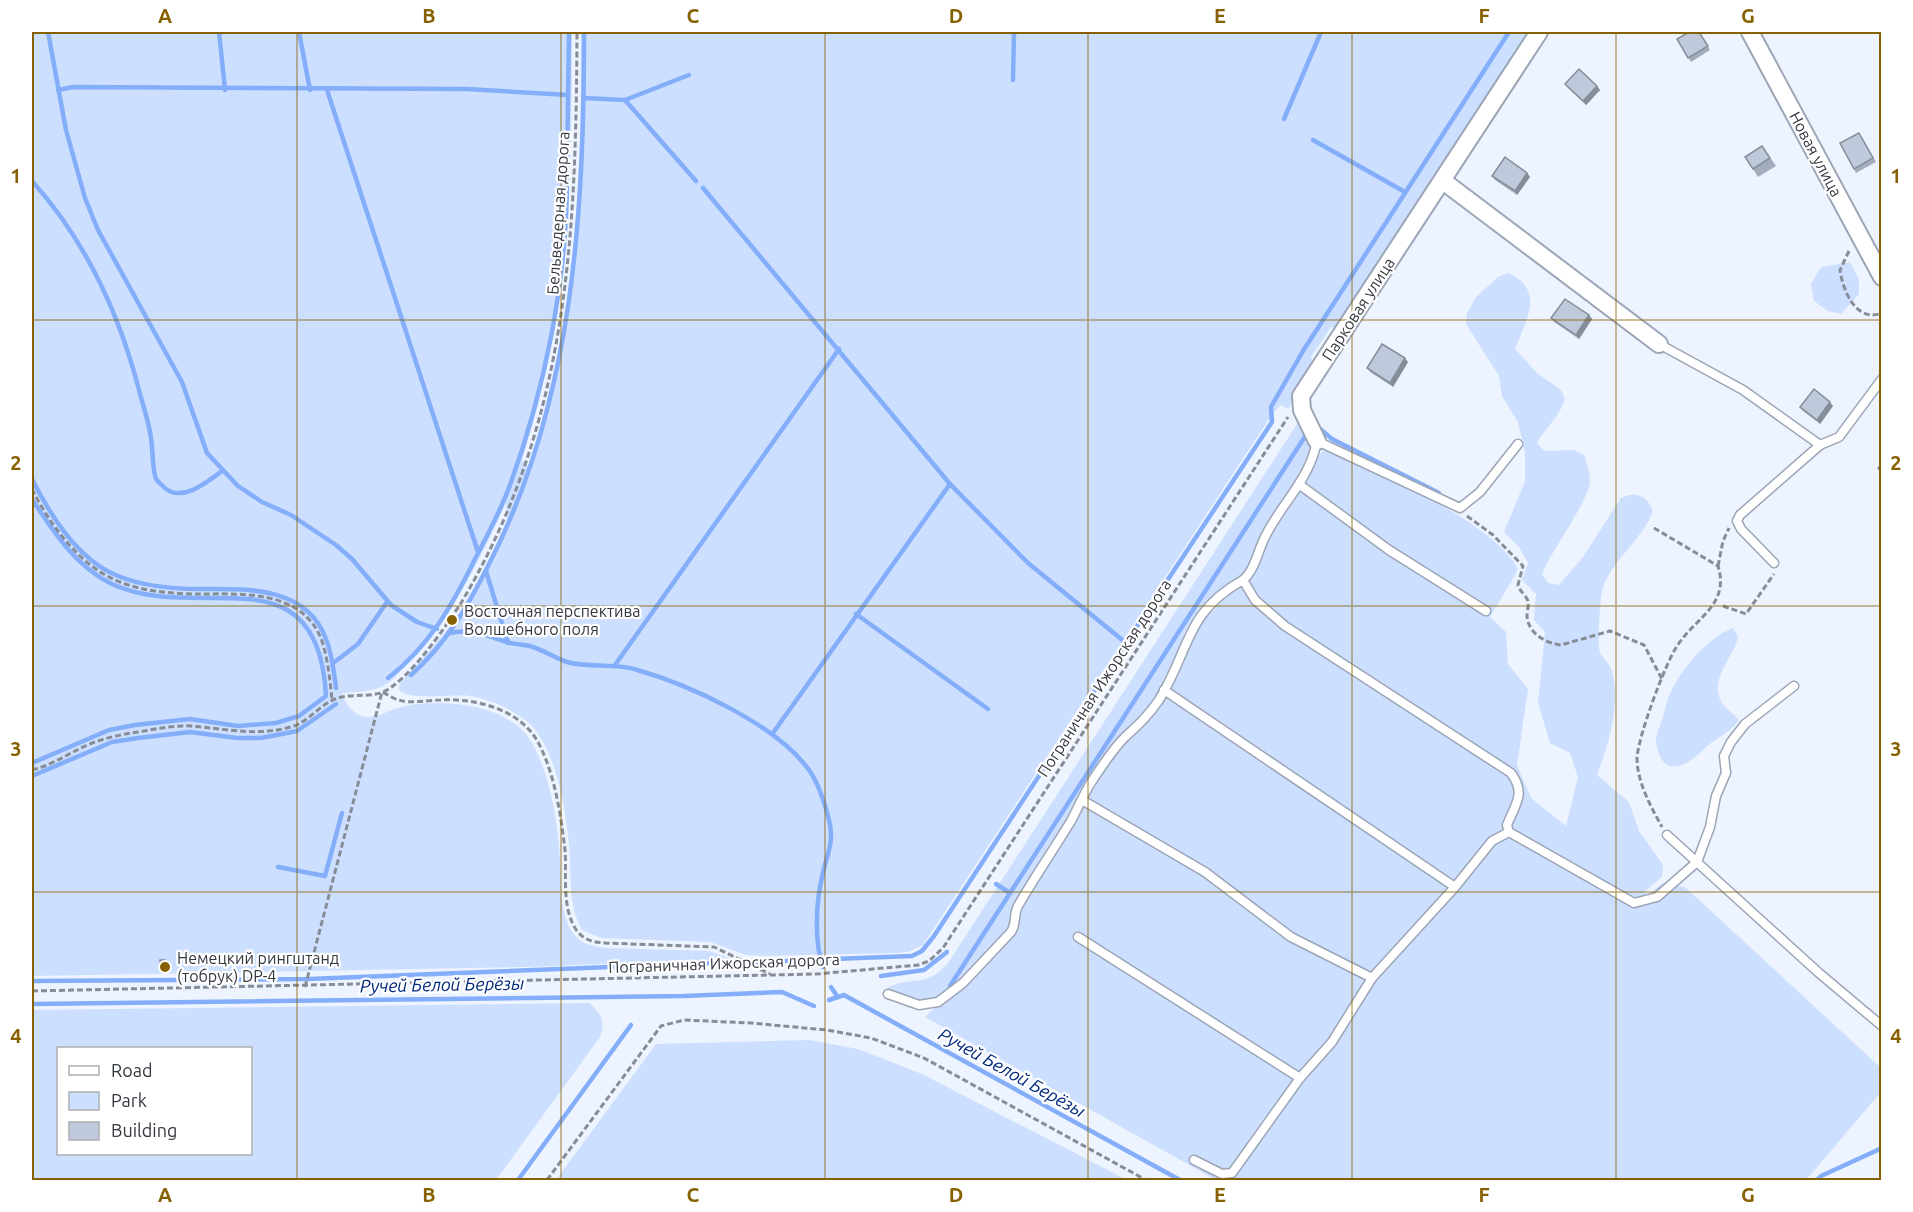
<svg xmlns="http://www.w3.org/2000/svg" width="1913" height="1212" viewBox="0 0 1913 1212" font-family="Ubuntu,sans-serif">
	<rect width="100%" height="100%" fill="#edf4ff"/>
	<!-- green -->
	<g fill="#cddfff" fill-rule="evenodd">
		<path d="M32 32H572C572 184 568 313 522 460L528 466C537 443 542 419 548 395 579 276 581 154 581 32H1534L1337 327H1331L1311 357 1315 366 1288 409 1281 405 1273 413 923 945 908 952 897 953 766 956 746 955 710 942 601 938 582 930C567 904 572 873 569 845 566 809 555 741 524 719 508 708 489 699 470 696 452 694 410 701 399 690V685L405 677C448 634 488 580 507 521 508 516 506 509 506 503 479 561 452 618 407 664 399 673 390 684 379 688 367 692 354 692 342 693 344 702 352 713 362 716 375 720 388 710 401 707 438 698 504 703 528 737 549 766 558 823 560 859 562 883 558 913 574 934 582 945 593 946 606 948L709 951 732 959 524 967 32 976Z"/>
		<polygon points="1850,262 1859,280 1859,294 1841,314 1828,311 1814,301 1811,284 1821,267"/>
		<path d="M1508 273C1546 290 1526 320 1515 349L1537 373 1561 390 1565 399C1560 416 1546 427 1537 443L1544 451 1574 450 1584 455C1587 464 1592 477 1589 487 1578 518 1555 544 1542 574L1548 583 1559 585 1583 557 1621 498C1636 491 1646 495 1653 510 1645 538 1607 564 1602 592 1600 601 1597 644 1600 652 1603 659 1610 664 1612 671 1621 705 1609 743 1597 775L1629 802 1639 831 1663 865 1662 877 1644 892 1649 895 1662 883 1685 887 1881 1068V1092L1806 1180H1216L925 1017 1017 929 1021 908 1101 776 1121 748 1144 726 1167 695 1199 625 1237 586 1272 530 1301 490 1316 458 1324 450C1367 462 1503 529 1518 570L1490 617 1506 632 1508 664 1528 689 1517 765 1531 798 1566 826 1578 777 1570 753 1550 743 1538 703 1545 632 1534 620 1536 594 1522 580 1528 563 1519 547 1504 532 1525 481V452L1518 422 1502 396 1499 376 1466 324 1467 313 1476 297 1498 277Z"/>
		<path d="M1301 418 1312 444 1311 448 1296 483 1258 543 1244 574 1217 591 1201 609 1185 632 1177 656 1155 699 1049 845 1036 873 1012 911V924L965 976 937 999 915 1000 887 988C912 975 926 989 948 963Z"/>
		<path d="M1733 628 1738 637C1733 658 1711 677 1720 699 1723 708 1733 712 1739 720 1729 734 1715 738 1704 749 1685 768 1662 779 1656 742 1655 736 1660 727 1662 720 1665 713 1665 705 1668 698 1679 672 1706 638 1733 628Z"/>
		<path d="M590 1003C601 1015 606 1021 600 1037L496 1180H32V1010ZM58 1048H250V1154H58Z"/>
		<polygon points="809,1040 858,1049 922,1074 1127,1180 556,1180 656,1044"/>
	</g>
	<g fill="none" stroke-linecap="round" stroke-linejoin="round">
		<!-- stream -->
		<g stroke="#84aefa" stroke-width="4.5">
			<polyline points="48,32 66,130 85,198 98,230 182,382 207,453 238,486 262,502 291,515 336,545 352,559 391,605 417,622 437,629"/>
			<polyline points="219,32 225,90"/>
			<polyline points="299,32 310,90"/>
			<polyline points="1013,80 1014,32"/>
			<polyline points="58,90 73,87 466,89 568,95"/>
			<polyline points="327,90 478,552"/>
			<polyline points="584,98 625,100 689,75"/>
			<polyline points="625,100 696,181"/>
			<polyline points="1284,119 1321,32"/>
			<polyline points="1313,140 1405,192"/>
			<polyline points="567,167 569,32"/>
			<path d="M32 181C85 240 119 313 139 390 143 406 149 422 151 438 153 450 152 468 156 479 158 482 163 486 166 489 184 502 208 481 222 471"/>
			<polyline points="703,188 950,484 1028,563 1126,643 934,936 922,951 912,956 756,962"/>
			<polyline points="1319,428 1332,439 1439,493"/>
			<path d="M32 479C50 515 79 561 118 576 143 586 173 589 199 589 244 589 306 585 326 639 332 654 334 672 336 688"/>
			<path d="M32 499C53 531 76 567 112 584 200 625 317 546 326 696L299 716 276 723 238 726 190 719 135 725 109 730 32 763"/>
			<polyline points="486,571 508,643"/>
			<polyline points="856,614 988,709"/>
			<path d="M450 633C475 628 484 635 507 642 515 645 525 644 533 647 545 651 555 658 567 662 588 668 612 663 634 669 688 684 776 724 809 770 819 784 825 804 829 820 835 843 826 856 822 877 816 903 814 942 823 967"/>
			<polyline points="1126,643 1272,422 1271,407 1303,351 1509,32"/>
			<polyline points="332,664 358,644 387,602"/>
			<polyline points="615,665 839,349"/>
			<path d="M411 675C446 644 468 606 489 564 574 399 584 213 584 32"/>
			<path d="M388 678C429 647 453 604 475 559 488 534 501 510 510 485 545 389 567 280 567 178"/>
			<polyline points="773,733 950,484"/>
			<polyline points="32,776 112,742 138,738 190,732 237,738 261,738 297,731 336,704"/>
			<polyline points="278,867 325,876 342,813"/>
			<polyline points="996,884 1010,893"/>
			<polyline points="881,976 924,970 947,952"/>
			<polyline points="32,981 308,979 738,962"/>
			<polyline points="950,986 1306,435"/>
			<polyline points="831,987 837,996"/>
			<polyline points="829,1000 844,995 1180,1180"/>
			<polyline points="32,1004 684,996 782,992 814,1006"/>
			<polyline points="518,1180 631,1025"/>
			<polyline points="1817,1180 1821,1176 1882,1148"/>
		</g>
		<!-- lane casing -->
		<g stroke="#9ba5b6" stroke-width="11">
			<g id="lane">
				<polyline points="1659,344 1743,390 1820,445"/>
				<path d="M1518 444 1480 492 1460 508 1317 441C1310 479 1282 503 1266 535 1258 549 1256 569 1243 580L1255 600 1285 626 1511 773C1526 794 1516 803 1507 825L1509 832 1634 903 1657 897 1697 862 1710 827 1716 796 1726 773 1724 756 1731 742 1745 724 1794 686"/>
				<polyline points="1300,485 1389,550 1486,611"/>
				<polyline points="1774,563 1741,529 1737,521 1740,515 1820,445 1839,437 1882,379"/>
				<polyline points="1164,690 1455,887"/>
				<polyline points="1082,800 1205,872 1291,937 1372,978"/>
				<polyline points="1667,835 1819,973 1882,1026"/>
				<polyline points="1078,937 1300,1078"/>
				<path d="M888 994 919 1005 938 1002 963 983 1011 932C1017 923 1013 915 1018 906 1034 878 1054 849 1071 821 1078 808 1084 793 1092 781 1102 766 1112 750 1125 737 1138 725 1149 715 1159 700 1190 650 1185 612 1243 580"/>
				<polyline points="1194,1160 1222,1174 1232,1173 1300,1078 1332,1042 1372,978 1455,887 1492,841 1509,832"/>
			</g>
		</g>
		<!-- street casing -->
		<g stroke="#9ba5b6" stroke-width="20">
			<g id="street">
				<polyline points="1750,32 1882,277"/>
				<polyline points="1443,181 1659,344"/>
				<polyline points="1317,441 1302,410 1301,396 1539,32"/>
			</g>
		</g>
		<!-- path -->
		<g stroke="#878d96" stroke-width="3" stroke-dasharray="6 3" stroke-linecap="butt">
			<path d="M1849 251 1840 270C1843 291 1856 323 1882 313"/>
			<path d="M32 489C49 523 78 563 113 579 138 591 171 594 199 594 241 594 303 589 322 641 328 660 330 680 332 700"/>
			<path d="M1467 516 1493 535 1523 566 1518 585C1520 592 1526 595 1528 601 1529 605 1527 612 1527 616 1528 633 1545 643 1561 645L1610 631 1644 645 1662 679"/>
			<path d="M1654 528 1718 566C1730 605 1696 617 1677 646 1665 664 1638 737 1637 758 1637 782 1651 807 1662 827"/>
			<polyline points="1718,566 1723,541 1729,528"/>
			<polyline points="1723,606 1746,614 1774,574"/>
			<path d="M32 770C49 766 65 756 81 748 99 739 118 735 138 732 156 729 174 725 192 726 227 729 260 737 294 726 310 720 320 705 335 699 349 693 367 698 383 692 409 680 445 628 461 603 569 422 576 236 577 32"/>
			<path d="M305 987 382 692C387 694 393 699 399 700 410 704 428 700 440 700 476 698 521 709 539 744 555 775 561 816 565 850 567 876 561 908 577 931 585 941 594 942 605 943L714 947 770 974"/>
			<polyline points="32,991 817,974 918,965 929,961 943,948 1288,417"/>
			<polyline points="547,1180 661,1026 684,1020 751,1023 827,1030 871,1038 924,1058 1146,1180"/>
		</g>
		<!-- lane -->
		<use href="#lane" stroke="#fff" stroke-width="8"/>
		<!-- street -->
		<use href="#street" stroke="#fff" stroke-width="16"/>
	</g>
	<!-- wall -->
	<g fill="#a3adbc">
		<polygon points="1699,32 1710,50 1691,62 1677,39"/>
		<polygon points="1565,84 1597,86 1600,90 1586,105 1568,88"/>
		<polygon points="1862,137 1876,162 1856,173 1854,169"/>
		<polygon points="1762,146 1776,166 1758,177 1753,169"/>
		<polygon points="1527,173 1530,177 1517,195 1495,180 1492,176"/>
		<polygon points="1589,315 1592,319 1579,339 1554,322 1551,318"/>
		<polygon points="1408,362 1393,387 1370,372 1367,368"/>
		<polygon points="1833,406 1820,424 1803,411 1800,407"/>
		<polygon points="167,964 168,970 163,970 160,966"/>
	</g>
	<!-- shaded-wall -->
	<g fill="#858d99">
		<polygon points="1597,86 1600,90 1586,105 1583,101"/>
		<polygon points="1527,173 1530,177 1517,195 1515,191"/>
		<polygon points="1589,315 1592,319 1579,339 1576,335"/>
		<polygon points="1405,358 1408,362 1393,387 1390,383"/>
		<polygon points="1830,402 1833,406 1820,424 1817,420"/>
		<polygon points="165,960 167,964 168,970 165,966"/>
	</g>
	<!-- building -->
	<g fill="#bec9db" stroke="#858d99" stroke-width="1.5">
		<polygon points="1689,32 1699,32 1708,46 1688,58 1677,39"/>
		<polygon points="1579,69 1597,86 1583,101 1565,84"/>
		<polygon points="1859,133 1873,158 1854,169 1840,143"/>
		<polygon points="1762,146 1770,158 1753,169 1745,157"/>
		<polygon points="1505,157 1527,173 1515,191 1492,176"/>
		<polygon points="1565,299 1589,315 1576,335 1551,318"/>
		<polygon points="1382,344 1405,358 1390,383 1367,368"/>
		<polygon points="1814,389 1830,402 1817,420 1800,407"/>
		<polygon points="1881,465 1881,472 1878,468"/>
		<rect x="160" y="960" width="5" height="6"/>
	</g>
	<!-- grid -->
	<path fill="none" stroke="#876100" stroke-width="1.5" stroke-opacity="0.55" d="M297 32V1180M561 32V1180M825 32V1180M1088 32V1180M1352 32V1180M1616 32V1180M32 320H1882M32 606H1882M32 892H1882"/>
	<!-- markers -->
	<g fill="#876100" stroke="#fff" stroke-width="2">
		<circle cx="452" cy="620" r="6"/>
		<circle cx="165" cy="967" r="6"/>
	</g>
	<g text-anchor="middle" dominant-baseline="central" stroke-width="4.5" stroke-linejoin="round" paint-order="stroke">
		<!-- street labels -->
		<g font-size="16" fill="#33373e" stroke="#fff">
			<text transform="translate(1816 154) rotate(62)">Новая улица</text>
			<text transform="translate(558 213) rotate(-86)">Бельведерная дорога</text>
			<text transform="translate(1358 309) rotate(-57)">Парковая улица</text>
			<text transform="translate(1104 678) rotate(-57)">Пограничная Ижорская дорога</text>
			<text transform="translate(724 963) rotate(-2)">Пограничная Ижорская дорога</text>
		</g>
		<!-- poi labels -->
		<g font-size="16" fill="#33373e" stroke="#fff" text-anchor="start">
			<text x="464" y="611">Восточная перспектива<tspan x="464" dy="18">Волшебного поля</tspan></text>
			<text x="177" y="958">Немецкий рингштанд<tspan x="177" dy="18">(тобрук) DP-4</tspan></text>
		</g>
		<!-- water labels -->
		<g font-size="18" font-style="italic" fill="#00287d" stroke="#fff">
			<text transform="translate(442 984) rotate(-1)">Ручей Белой Берёзы</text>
			<text transform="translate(1012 1072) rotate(29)">Ручей Белой Берёзы</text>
		</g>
	</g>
	<!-- border -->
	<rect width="1913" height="1212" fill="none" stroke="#ffffff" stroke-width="66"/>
	<!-- legend -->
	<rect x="57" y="1047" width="195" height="108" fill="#ffffff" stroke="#adafb2" stroke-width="1.5"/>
	<rect x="69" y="1066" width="30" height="9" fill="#ffffff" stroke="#adafb2" stroke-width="1.5"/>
	<text x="111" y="1077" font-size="18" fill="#33373e">Road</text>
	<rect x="69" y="1092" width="30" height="18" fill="#cddfff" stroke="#adafb2" stroke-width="1.5"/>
	<text x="111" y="1107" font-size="18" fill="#33373e">Park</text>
	<rect x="69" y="1122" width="30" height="18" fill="#bec9db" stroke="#adafb2" stroke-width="1.5"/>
	<text x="111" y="1137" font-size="18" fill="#33373e">Building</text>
	<rect x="33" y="33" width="1847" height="1146" fill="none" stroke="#876100" stroke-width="2"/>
	<g font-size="20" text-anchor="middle" font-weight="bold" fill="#876100">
		<text x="165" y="23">A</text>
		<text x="429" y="23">B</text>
		<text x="693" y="23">C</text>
		<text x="956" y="23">D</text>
		<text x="1220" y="23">E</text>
		<text x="1484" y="23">F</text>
		<text x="1748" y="23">G</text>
		<text x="16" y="183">1</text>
		<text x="1896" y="183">1</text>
		<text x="16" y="470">2</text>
		<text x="1896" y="470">2</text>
		<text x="16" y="756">3</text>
		<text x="1896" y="756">3</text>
		<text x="16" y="1043">4</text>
		<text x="1896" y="1043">4</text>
		<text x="165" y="1202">A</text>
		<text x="429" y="1202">B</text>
		<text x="693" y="1202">C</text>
		<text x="956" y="1202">D</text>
		<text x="1220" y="1202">E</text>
		<text x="1484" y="1202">F</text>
		<text x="1748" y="1202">G</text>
	</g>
</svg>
